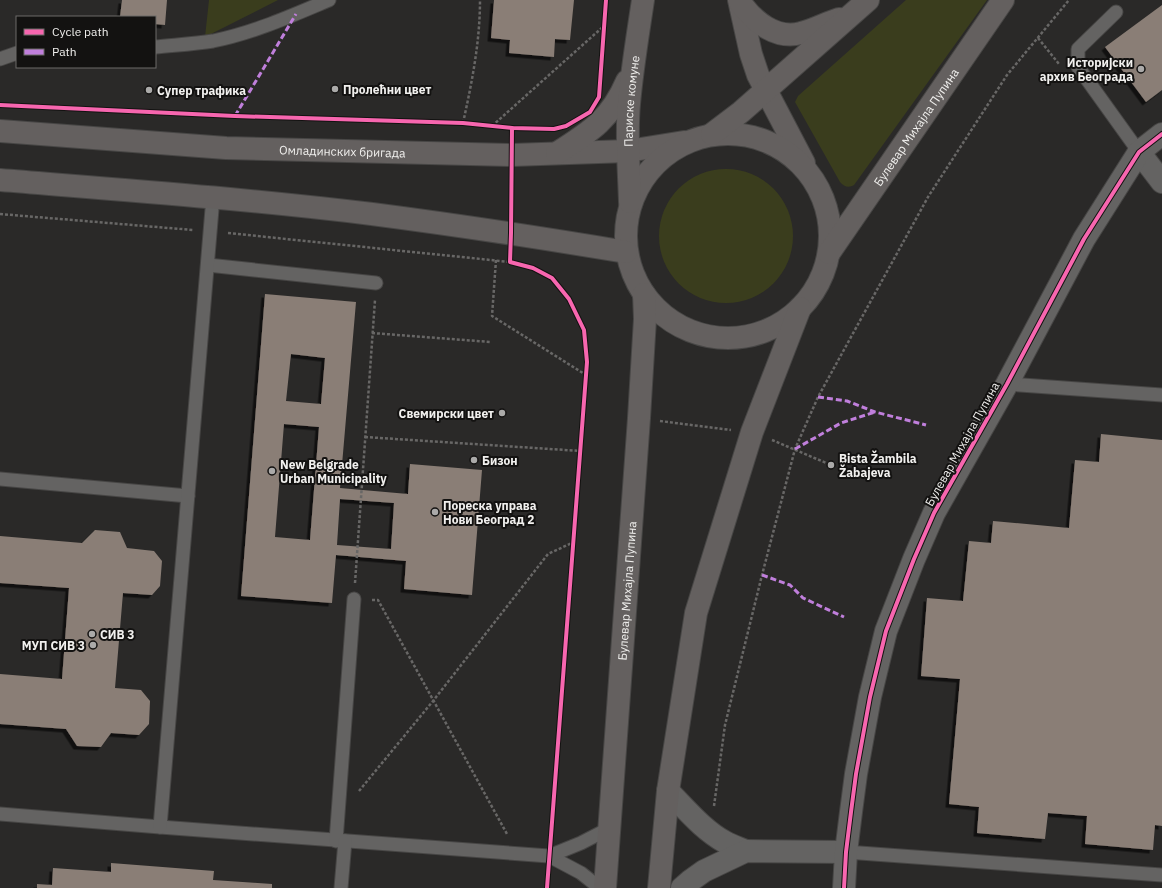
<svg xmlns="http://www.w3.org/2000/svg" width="1162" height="888" viewBox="0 0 1162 888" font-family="'IBM Plex Sans',sans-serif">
	<defs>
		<filter id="shadow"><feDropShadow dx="-3.5" dy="3.5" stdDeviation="0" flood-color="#0009"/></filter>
	</defs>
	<rect width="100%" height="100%" fill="#2a2928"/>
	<!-- green -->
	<g fill="#3a3d1d">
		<polygon points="209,0 278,0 205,37"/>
		<path d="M906 0H987L854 185C849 188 844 187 840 182L795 102 798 96Z"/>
		<circle cx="726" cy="236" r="67"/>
	</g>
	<!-- building -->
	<g fill="#8a7e76" fill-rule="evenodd" filter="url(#shadow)">
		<polygon points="122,0 167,0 165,25 155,24 155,17 120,17"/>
		<polygon points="494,0 574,0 570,40 555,39 554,57 509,53 510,40 491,38"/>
		<polygon points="1162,5 1162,90 1146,102 1105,47"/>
		<path d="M265 294 356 302 340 488 408 494 410 464 482 470 472 595 404 589 406 561 336 555 332 603 241 596ZM291 354 325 358 321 404 286 401ZM284 424 319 427 310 540 275 537ZM340 499 394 503 391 549 337 545Z"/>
		<polygon points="1101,434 1162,440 1162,826 1155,825 1153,850 1085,844 1087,816 1048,813 1045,839 977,833 979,807 949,804 960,679 921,676 927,598 963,601 969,541 991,543 993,521 1069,528 1075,460 1099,462"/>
		<polygon points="95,530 120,532 127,548 154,551 162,561 160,586 152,595 123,593 115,688 141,690 150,701 149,724 139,735 111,733 101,747 77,746 66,729 0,724 0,674 62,679 69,588 0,583 0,536 82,543"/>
		<polygon points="111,863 214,871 213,880 272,884 272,888 37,888 37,884 52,885 53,868 111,872"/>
	</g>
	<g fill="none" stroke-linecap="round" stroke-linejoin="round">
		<!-- service casing -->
		<g stroke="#474645" stroke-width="15">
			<g id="service">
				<polyline points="1116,12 1078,49 1078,67 1139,152"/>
				<path d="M155 47C174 45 194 44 213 41 253 33 291 16 329 0"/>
				<polyline points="0,59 17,53"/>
				<polyline points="208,265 376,283"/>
				<polyline points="1007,384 1162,395"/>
				<polyline points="0,479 188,496"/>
				<polyline points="0,814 160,827 549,856 581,873 600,888"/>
				<polyline points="160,827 213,197"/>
				<polyline points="336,841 354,599"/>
				<polyline points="846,852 1162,875"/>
				<polyline points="549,856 581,843 610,828"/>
				<polyline points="341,888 345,841"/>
			</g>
		</g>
		<!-- minor casing -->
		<g stroke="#474645" stroke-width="24">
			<g id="minor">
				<polyline points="1139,152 1162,182"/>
				<path d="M668 791C686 809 703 830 725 842 732 846 739 848 746 851"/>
				<polyline points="682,888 690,881 704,871 746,851 846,852"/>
				<polyline points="844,888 846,852 851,812 856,774 870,697 886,631 914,559 934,513 1007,384 1084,239 1139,152 1162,134"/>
			</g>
		</g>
		<!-- secondary casing -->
		<g stroke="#474645" stroke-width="24">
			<g id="secondary">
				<polyline points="739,0 751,54 758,75 804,163"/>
				<path d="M740 2C753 21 776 40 801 33 814 30 826 23 839 19"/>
				<path id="s1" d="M0 131 226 148 512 155 628 151 684 142"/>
				<circle cx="728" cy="236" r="102"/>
				<polyline points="712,134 741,112 868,0"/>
				<path d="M557 153C590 132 611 119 627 81"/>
				<path d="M0 180C124 190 249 199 372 214 457 225 542 238 626 252"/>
				<path id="s2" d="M630 202C629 169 626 136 629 104 632 69 638 34 643 0"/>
				<path id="s3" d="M829 253 1003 0"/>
				<path id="s4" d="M605 888 639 418 645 319 644 294"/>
				<polyline points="659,888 668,791 696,613 752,432 800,308"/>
			</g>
		</g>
		<!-- path -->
		<g stroke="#686766" stroke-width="2.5" stroke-dasharray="3 2" stroke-linecap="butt">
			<polyline points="1038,38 1059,64"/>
			<path d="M463 123C472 82 480 42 480 0"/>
			<polyline points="492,126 605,25"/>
			<polyline points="0,214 193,230"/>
			<polyline points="228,233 510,262"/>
			<polyline points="496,260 492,316 586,375"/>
			<polyline points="372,333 490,342"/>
			<polyline points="660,421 731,430"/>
			<polyline points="365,437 581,451"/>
			<polyline points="772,440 831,465"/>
			<polyline points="355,583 375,300"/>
			<polyline points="372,600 378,600 507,834"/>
			<polyline points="359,791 433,701 548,554 574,542"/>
			<polyline points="714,806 725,725 762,575 795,449 818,397 928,197 1007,75 1069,0"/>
		</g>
		<!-- service -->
		<use href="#service" stroke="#646362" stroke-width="13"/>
		<!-- minor -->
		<use href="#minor" stroke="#646362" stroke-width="22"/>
		<!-- secondary -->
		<use href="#secondary" stroke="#64605f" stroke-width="22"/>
		<!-- quiet -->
		<g stroke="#c07fdc" stroke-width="3" stroke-dasharray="6 3" stroke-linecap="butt">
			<polyline points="235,116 296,14"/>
			<polyline points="818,397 847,401 875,412 926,425"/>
			<polyline points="795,449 841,423 875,412"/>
			<polyline points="762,575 790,585 803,598 844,617"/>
		</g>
		<!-- cycleway casing -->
		<g stroke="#131211" stroke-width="6">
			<g id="cycleway">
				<polyline points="0,105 235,116 463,123 512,128 554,129 566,126 590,112 599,97 606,0"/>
				<polyline points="512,128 511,233 510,262 533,268 552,278 569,299 584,330 587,362 547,888"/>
				<polyline points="844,888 846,852 851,812 856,774 870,697 886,631 914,559 934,513 1007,384 1084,239 1139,152 1162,134"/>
			</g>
		</g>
		<!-- cycleway -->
		<use href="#cycleway" stroke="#f766af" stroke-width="4"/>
	</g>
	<!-- markers -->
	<g fill="#abaaa9" stroke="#131211" stroke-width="1.5">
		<circle cx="1141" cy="69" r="4"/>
		<circle cx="335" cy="89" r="4"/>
		<circle cx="149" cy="90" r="4"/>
		<circle cx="502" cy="413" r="4"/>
		<circle cx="474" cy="460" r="4"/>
		<circle cx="831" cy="465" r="4"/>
		<circle cx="272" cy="471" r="4"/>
		<circle cx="435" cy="512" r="4"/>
		<circle cx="92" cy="634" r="4"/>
		<circle cx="93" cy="645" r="4"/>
	</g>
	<g text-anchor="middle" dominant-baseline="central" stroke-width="4" stroke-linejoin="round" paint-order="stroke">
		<!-- poi labels -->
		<g font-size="12" font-weight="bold" fill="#f1f0ee" stroke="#131211" text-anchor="start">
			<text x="1133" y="62" text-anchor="end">Историјски<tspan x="1133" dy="14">архив Београда</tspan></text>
			<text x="343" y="89">Пролећни цвет</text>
			<text x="157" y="90">Супер трафика</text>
			<text x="494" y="413" text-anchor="end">Свемирски цвет</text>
			<text x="839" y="458">Bista Žambila<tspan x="839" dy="14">Žabajeva</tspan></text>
			<text x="482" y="460">Бизон</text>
			<text x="280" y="464">New Belgrade<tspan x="280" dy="14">Urban Municipality</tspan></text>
			<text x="443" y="505">Пореска управа<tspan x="443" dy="14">Нови Београд 2</tspan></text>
			<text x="100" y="634">СИВ 3</text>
			<text x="85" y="645" text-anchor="end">МУП СИВ 3</text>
		</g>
		<!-- street labels -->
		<g font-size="12" fill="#f1f0ee" stroke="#131211">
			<text stroke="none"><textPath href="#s2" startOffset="101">Париске комуне</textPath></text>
			<text stroke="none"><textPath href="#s3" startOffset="153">Булевар Михајла Пупина</textPath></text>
			<text stroke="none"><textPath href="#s1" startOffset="343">Омладинских бригада</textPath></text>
			<text transform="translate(962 444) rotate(-61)">Булевар Михајла Пупина</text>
			<text stroke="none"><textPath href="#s4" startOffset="298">Булевар Михајла Пупина</textPath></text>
		</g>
	</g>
	<!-- legend -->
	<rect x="16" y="16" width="140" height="52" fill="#131211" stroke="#6c6b69"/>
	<rect x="24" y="29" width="20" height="6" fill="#f766af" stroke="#6c6b69"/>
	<text x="52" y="36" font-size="12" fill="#f1f0ee">Cycle path</text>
	<rect x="24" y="49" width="20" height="6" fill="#c07fdc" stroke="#6c6b69"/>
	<text x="52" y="56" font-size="12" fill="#f1f0ee">Path</text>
</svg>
